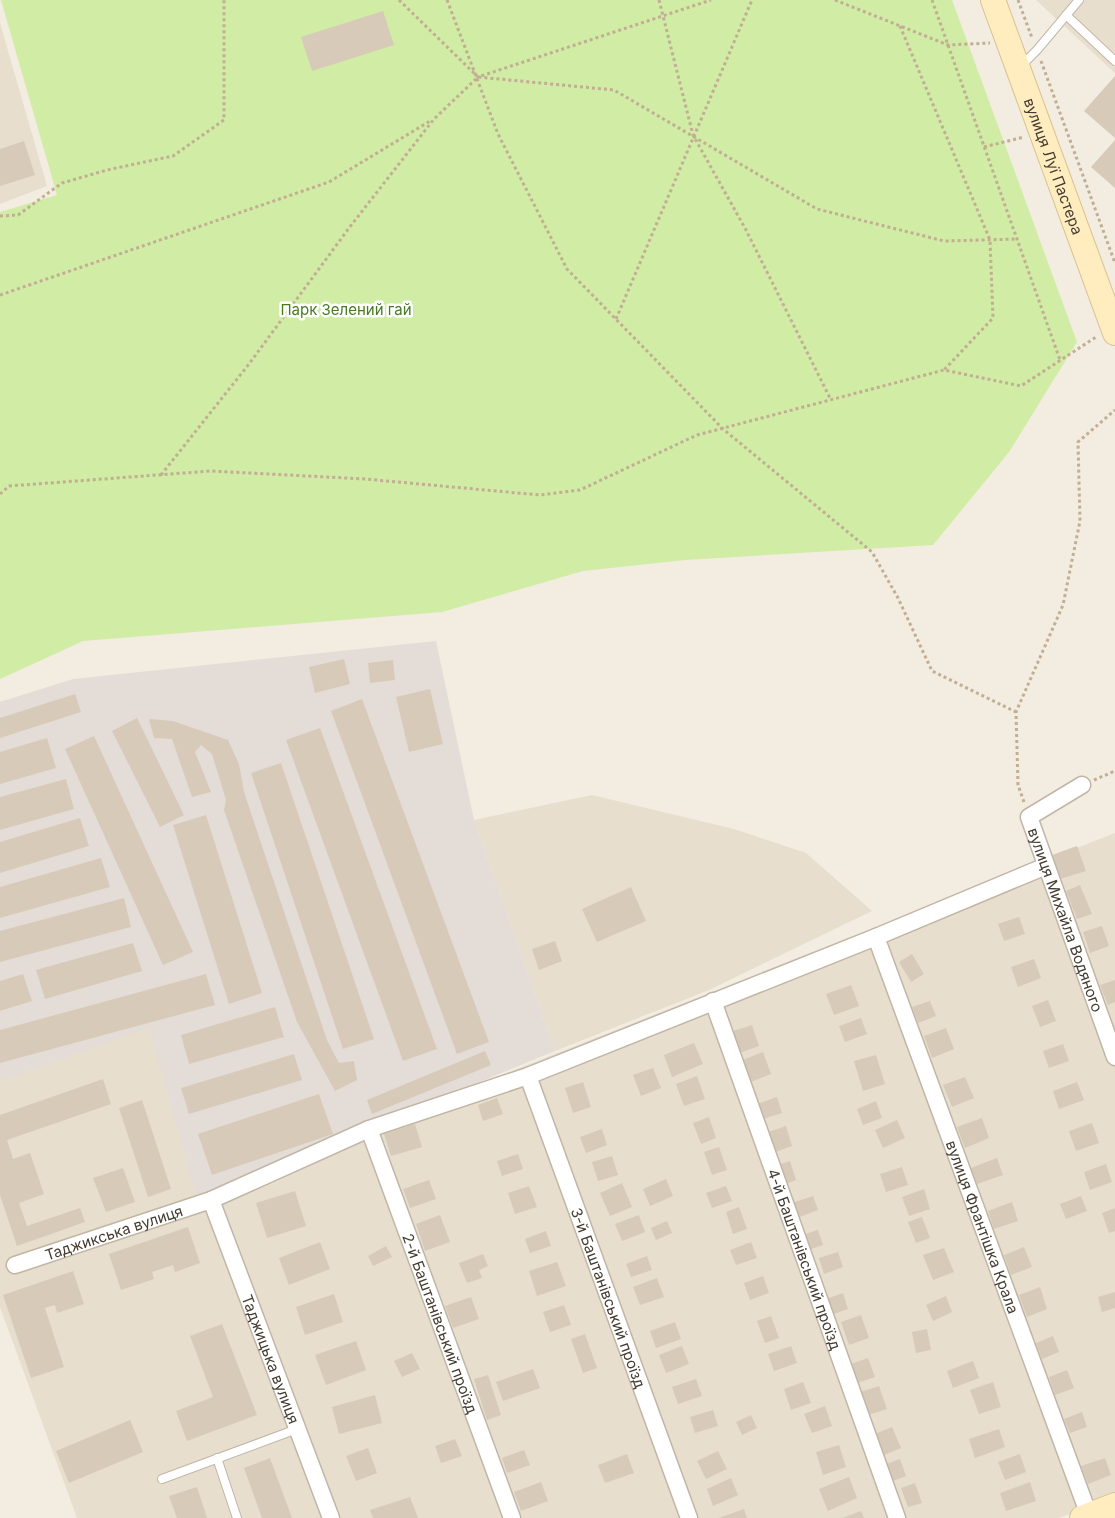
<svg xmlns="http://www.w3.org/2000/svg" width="1115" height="1518" viewBox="0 0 1115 1518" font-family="Inter,sans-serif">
	<rect width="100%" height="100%" fill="#f3ece1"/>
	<!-- residential -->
	<g fill="#e7dece">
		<polygon points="1036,0 1115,0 1115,73"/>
		<polygon points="0,23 47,186 0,204"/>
		<polygon points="592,795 734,829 806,853 872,911 709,990 555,1051 474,820"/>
		<polygon points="1115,833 1115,1518 1105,1518 1099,1503 1059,1518 77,1518 0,1307 0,1075 150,1025 365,1129"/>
	</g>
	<!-- industrial -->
	<polygon fill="#e4ddd7" points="436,641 474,820 555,1051 197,1198 149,1028 0,1081 0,702 73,679"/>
	<!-- green -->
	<polygon fill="#d0eca5" points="1,0 952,0 1077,342 1009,452 933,545 685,560 583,571 442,612 83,641 0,679 0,212 57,195"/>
	<!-- building -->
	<g fill="#d8cab8">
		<polygon points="383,11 394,45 312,71 301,37"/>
		<polygon points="1115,76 1115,138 1084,111"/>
		<polygon points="1115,140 1115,188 1091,167"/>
		<polygon points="24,141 35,175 0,186 0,149"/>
		<polygon points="344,659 350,684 315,693 309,667"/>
		<polygon points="393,660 395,680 370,683 368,663"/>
		<polygon points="430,689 443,744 409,752 396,697"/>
		<polygon points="75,694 81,712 0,738 0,718"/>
		<polygon points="362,699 489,1042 457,1054 331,711"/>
		<polygon points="137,718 184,815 160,827 112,731"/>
		<polygon points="149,719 173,721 228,740 239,764 244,792 327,1040 339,1063 354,1061 357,1080 335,1091 297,1022 224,810 226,800 212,754 201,745 195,752 211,792 192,797 172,739 154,738"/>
		<polygon points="320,728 437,1049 403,1061 286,740"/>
		<polygon points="94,736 193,952 163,965 65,749"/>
		<polygon points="47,738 56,768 0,784 0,752"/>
		<polygon points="281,763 374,1039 343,1049 251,773"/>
		<polygon points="66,779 74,809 0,830 0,797"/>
		<polygon points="206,815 262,993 229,1004 173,825"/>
		<polygon points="80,818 89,846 0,873 0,842"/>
		<polygon points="1077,846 1086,871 1060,879 1052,855"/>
		<polygon points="101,858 110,887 0,918 0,887"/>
		<polygon points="1080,885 1092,914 1077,919 1066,891"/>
		<polygon points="631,887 646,921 597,942 582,909"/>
		<polygon points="124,898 131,927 0,962 0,931"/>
		<polygon points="1019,917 1025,934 1004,941 998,924"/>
		<polygon points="1102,926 1109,946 1090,953 1083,932"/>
		<polygon points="555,941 562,961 539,970 532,949"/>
		<polygon points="133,943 142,971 45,999 36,970"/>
		<polygon points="912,954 924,974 911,982 899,962"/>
		<polygon points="1034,959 1041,978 1018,987 1011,967"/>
		<polygon points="23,974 32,1001 0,1011 0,981"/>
		<polygon points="206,974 215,1005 0,1063 0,1030"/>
		<polygon points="1115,980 1115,1002 1108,1005 1100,985"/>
		<polygon points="851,985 859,1006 834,1015 826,994"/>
		<polygon points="1048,1000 1056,1021 1040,1027 1032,1006"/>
		<polygon points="930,1001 936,1016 918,1023 912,1007"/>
		<polygon points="275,1007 284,1037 189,1064 181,1035"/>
		<polygon points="861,1018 867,1034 845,1042 839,1026"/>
		<polygon points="752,1025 759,1046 737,1054 730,1032"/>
		<polygon points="946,1028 954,1049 932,1058 924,1036"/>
		<polygon points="694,1043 703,1064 672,1077 664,1055"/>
		<polygon points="1063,1044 1069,1061 1049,1068 1043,1051"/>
		<polygon points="485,1051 491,1065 372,1114 367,1100"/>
		<polygon points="763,1052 771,1074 748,1083 740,1061"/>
		<polygon points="294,1054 302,1080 189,1114 181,1088"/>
		<polygon points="876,1055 885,1084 863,1091 854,1061"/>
		<polygon points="653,1068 661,1088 641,1096 633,1075"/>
		<polygon points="697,1076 705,1099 684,1106 676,1084"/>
		<polygon points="965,1077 974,1098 952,1107 943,1085"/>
		<polygon points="103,1079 111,1104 7,1140 13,1159 30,1153 44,1194 19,1203 27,1226 80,1208 85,1222 17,1246 0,1195 0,1115"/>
		<polygon points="583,1082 591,1107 573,1113 565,1088"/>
		<polygon points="1077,1082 1084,1100 1059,1109 1053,1091"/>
		<polygon points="319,1094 333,1134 212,1175 198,1134"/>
		<polygon points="777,1097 782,1113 763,1119 757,1104"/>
		<polygon points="497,1098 503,1114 483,1121 478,1105"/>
		<polygon points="142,1100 171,1189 148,1197 119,1108"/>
		<polygon points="876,1101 882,1118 863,1125 857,1109"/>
		<polygon points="709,1117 716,1138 701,1144 693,1123"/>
		<polygon points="982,1118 989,1138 965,1148 957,1127"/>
		<polygon points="897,1120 905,1138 883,1148 875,1130"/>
		<polygon points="1092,1123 1099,1143 1076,1151 1069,1131"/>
		<polygon points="415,1124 422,1147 391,1156 384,1134"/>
		<polygon points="786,1126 792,1146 770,1154 763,1134"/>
		<polygon points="602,1129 607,1145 586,1153 580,1137"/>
		<polygon points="719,1147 727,1170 712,1175 704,1152"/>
		<polygon points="518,1154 523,1169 502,1176 497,1161"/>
		<polygon points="612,1156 618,1175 598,1181 592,1162"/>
		<polygon points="997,1158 1003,1175 977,1184 971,1168"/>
		<polygon points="790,1161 796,1180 781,1186 774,1166"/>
		<polygon points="1106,1164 1112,1182 1090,1190 1084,1172"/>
		<polygon points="902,1167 908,1185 886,1192 880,1174"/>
		<polygon points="123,1168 135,1202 106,1212 93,1178"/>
		<polygon points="666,1179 673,1196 650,1206 643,1189"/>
		<polygon points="429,1180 436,1199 410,1208 403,1189"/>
		<polygon points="622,1183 632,1207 610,1216 600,1193"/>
		<polygon points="529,1186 537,1207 515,1214 508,1193"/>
		<polygon points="726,1186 732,1201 712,1208 706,1193"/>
		<polygon points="924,1189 930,1209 909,1216 902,1197"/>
		<polygon points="295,1191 306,1226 267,1238 256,1203"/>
		<polygon points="813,1196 818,1210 797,1218 792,1203"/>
		<polygon points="1081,1196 1087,1211 1066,1219 1060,1204"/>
		<polygon points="1012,1202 1018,1221 994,1229 988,1211"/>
		<polygon points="739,1207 747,1229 733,1234 726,1212"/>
		<polygon points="1115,1208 1115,1231 1109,1233 1102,1213"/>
		<polygon points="440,1215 450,1242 425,1251 416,1224"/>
		<polygon points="639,1215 645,1232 622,1241 615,1224"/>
		<polygon points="922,1217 930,1238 916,1243 908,1222"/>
		<polygon points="667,1221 672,1233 656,1240 651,1228"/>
		<polygon points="188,1227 200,1263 175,1272 173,1265 152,1272 154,1279 121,1290 109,1254"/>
		<polygon points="818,1230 823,1245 805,1251 799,1236"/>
		<polygon points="546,1231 551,1246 530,1253 525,1239"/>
		<polygon points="320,1242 330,1269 289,1285 279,1258"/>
		<polygon points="751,1242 757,1258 736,1265 730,1250"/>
		<polygon points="386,1246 392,1257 373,1266 368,1256"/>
		<polygon points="1024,1247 1032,1267 1011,1275 1004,1255"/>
		<polygon points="944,1248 954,1272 933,1280 923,1255"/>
		<polygon points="838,1252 843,1267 824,1274 819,1258"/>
		<polygon points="483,1254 488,1266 479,1270 482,1278 467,1283 459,1263"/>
		<polygon points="647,1256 652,1270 631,1277 626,1264"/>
		<polygon points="557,1262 566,1286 537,1296 529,1271"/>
		<polygon points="73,1271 84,1304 57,1313 55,1305 45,1308 64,1367 31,1378 3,1295"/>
		<polygon points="763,1276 769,1293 750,1300 744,1283"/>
		<polygon points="657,1278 664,1297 640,1305 633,1287"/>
		<polygon points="1040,1287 1047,1309 1027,1317 1019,1295"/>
		<polygon points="1115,1292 1115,1308 1102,1312 1098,1297"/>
		<polygon points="843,1293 848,1309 828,1316 823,1300"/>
		<polygon points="334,1294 343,1322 305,1335 296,1307"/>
		<polygon points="946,1296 952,1312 933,1321 926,1305"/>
		<polygon points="471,1297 479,1319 453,1328 445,1306"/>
		<polygon points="564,1305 571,1325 550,1332 543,1312"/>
		<polygon points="861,1315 869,1338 849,1345 841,1322"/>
		<polygon points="771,1316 779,1338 765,1343 757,1321"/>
		<polygon points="675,1322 681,1339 656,1348 650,1331"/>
		<polygon points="222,1324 257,1415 187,1441 176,1411 213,1397 190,1336"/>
		<polygon points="927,1329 931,1350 916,1353 912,1332"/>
		<polygon points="585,1334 597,1368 583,1373 571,1339"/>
		<polygon points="1053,1336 1059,1352 1042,1359 1036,1343"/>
		<polygon points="356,1341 366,1370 326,1385 315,1355"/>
		<polygon points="682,1346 689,1364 666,1373 659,1355"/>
		<polygon points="791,1346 797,1363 774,1371 768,1354"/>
		<polygon points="412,1353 420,1369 402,1377 394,1361"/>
		<polygon points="868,1358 875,1377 852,1385 845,1366"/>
		<polygon points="973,1361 979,1378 953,1388 947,1371"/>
		<polygon points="533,1369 540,1388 503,1401 496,1382"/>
		<polygon points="1067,1370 1074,1388 1055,1395 1049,1377"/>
		<polygon points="488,1375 501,1415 487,1420 474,1379"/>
		<polygon points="696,1379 702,1396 678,1404 672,1387"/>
		<polygon points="803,1382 811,1403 791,1410 784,1389"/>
		<polygon points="993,1382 1001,1407 979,1414 970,1390"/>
		<polygon points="879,1386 887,1409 865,1416 857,1393"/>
		<polygon points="375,1395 382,1423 339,1434 332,1407"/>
		<polygon points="825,1406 832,1426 812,1433 804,1414"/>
		<polygon points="713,1410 718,1426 695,1433 690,1417"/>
		<polygon points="1082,1412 1087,1427 1070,1433 1064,1419"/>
		<polygon points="751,1415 757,1428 742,1435 736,1422"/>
		<polygon points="130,1420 143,1452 69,1483 56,1451"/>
		<polygon points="892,1427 901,1448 879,1457 870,1436"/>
		<polygon points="999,1429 1005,1447 975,1458 969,1439"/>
		<polygon points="455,1439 462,1456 441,1463 435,1446"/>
		<polygon points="839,1445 846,1467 823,1475 816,1452"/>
		<polygon points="368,1448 377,1473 356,1481 346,1456"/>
		<polygon points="524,1450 530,1465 507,1473 502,1458"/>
		<polygon points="718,1451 727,1469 706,1479 697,1461"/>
		<polygon points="627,1454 634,1473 605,1483 598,1465"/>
		<polygon points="1020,1454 1026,1472 1005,1480 998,1462"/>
		<polygon points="270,1458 292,1518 262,1518 244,1468"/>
		<polygon points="1105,1458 1111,1475 1088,1484 1081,1466"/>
		<polygon points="900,1459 906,1476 887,1483 881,1466"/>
		<polygon points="849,1477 857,1498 828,1511 819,1489"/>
		<polygon points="731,1478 738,1495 713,1506 707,1489"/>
		<polygon points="541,1482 548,1501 521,1511 514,1492"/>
		<polygon points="1030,1482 1036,1501 1006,1511 1000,1493"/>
		<polygon points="915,1483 922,1503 908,1507 901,1488"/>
		<polygon points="197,1487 207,1518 177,1518 169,1496"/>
		<polygon points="410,1497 418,1518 373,1518 370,1510"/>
		<polygon points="744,1509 747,1518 719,1518"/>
		<polygon points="861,1511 864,1518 842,1518"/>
	</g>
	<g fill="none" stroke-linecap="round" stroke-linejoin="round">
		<!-- lane casing -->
		<g stroke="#c1b6a6" stroke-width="10">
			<g id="lane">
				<polyline points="1066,15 1115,61"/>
				<polyline points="1020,67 1037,50 1079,0"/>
				<polyline points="217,1458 237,1518"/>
				<polyline points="162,1479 297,1429"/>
			</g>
		</g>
		<!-- street casing -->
		<g stroke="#c1b6a6" stroke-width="19">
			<g id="street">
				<path id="s1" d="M1082 785 1029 817 1115 1057"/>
				<path id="s2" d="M876 937 1090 1518"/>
				<path id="s3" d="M713 1001 897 1518"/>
				<path id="s4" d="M528 1076 689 1518"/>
				<path id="s5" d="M369 1129 512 1518"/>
				<path id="s6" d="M211 1200 331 1518"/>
				<path id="s7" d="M15 1265 211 1200 369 1129 528 1076 876 937 1046 866"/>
			</g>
		</g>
		<!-- secondary casing -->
		<g stroke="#dac18d" stroke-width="26">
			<g id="secondary">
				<path id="s8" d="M993 0 1115 333"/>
				<polyline points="1082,1518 1115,1505"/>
			</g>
		</g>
		<!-- path -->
		<g stroke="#c2ae93" stroke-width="3" stroke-dasharray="3 3" stroke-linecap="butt">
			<polyline points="399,0 478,77 711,0"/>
			<polyline points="447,0 498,134 567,269 723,429 872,552 898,598 932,671 1016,712"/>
			<polyline points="659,0 693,135 746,230 831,400"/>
			<polyline points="835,0 948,45 990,43"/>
			<polyline points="932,0 1060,360"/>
			<polyline points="1018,0 1032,38"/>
			<polyline points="900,26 990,240 993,318 944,370"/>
			<polyline points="1041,61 1115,263"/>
			<polyline points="984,147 1024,137"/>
			<polyline points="0,216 18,215 62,183 107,170 173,156 224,120 224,0"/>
			<polyline points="0,295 329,182 430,121"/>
			<polyline points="616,319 752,0"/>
			<polyline points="161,475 249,364 349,228 434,119 478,77 614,90 817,209 944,241 1018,239"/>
			<polyline points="0,494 9,486 211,471 365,479 540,495 580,490 697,435 944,370 1021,386 1096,337"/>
			<polyline points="1094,780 1115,771"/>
			<polyline points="1024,802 1018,785 1016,712 1063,605 1080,521 1078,442 1115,410"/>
		</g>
		<!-- lane -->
		<use href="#lane" stroke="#fff" stroke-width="8"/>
		<!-- street -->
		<use href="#street" stroke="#fff" stroke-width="16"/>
		<!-- secondary -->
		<use href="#secondary" stroke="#ffecbf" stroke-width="24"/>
	</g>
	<g text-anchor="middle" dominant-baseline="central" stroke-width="5" stroke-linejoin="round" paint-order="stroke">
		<!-- street labels -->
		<g font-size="15" fill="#443c31" stroke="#fff">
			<text stroke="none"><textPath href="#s8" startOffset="177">вулиця Луї Пастера</textPath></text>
			<text stroke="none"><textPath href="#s1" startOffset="171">вулиця Михайла Водяного</textPath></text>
			<text stroke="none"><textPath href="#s2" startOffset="309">вулиця Франтішка Крала</textPath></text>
			<text stroke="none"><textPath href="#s7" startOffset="104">Таджикська вулиця</textPath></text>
			<text stroke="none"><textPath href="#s3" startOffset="274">4-й Баштанівський проїзд</textPath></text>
			<text stroke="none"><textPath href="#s4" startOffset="236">3-й Баштанівський проїзд</textPath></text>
			<text stroke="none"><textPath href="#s5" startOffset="207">2-й Баштанівський проїзд</textPath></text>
			<text stroke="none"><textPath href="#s6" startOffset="170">Таджицька вулиця</textPath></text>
		</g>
		<!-- park labels -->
		<g font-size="15" fill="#487b20" stroke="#fff">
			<text x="346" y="309">Парк Зелений гай</text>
		</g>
	</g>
</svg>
